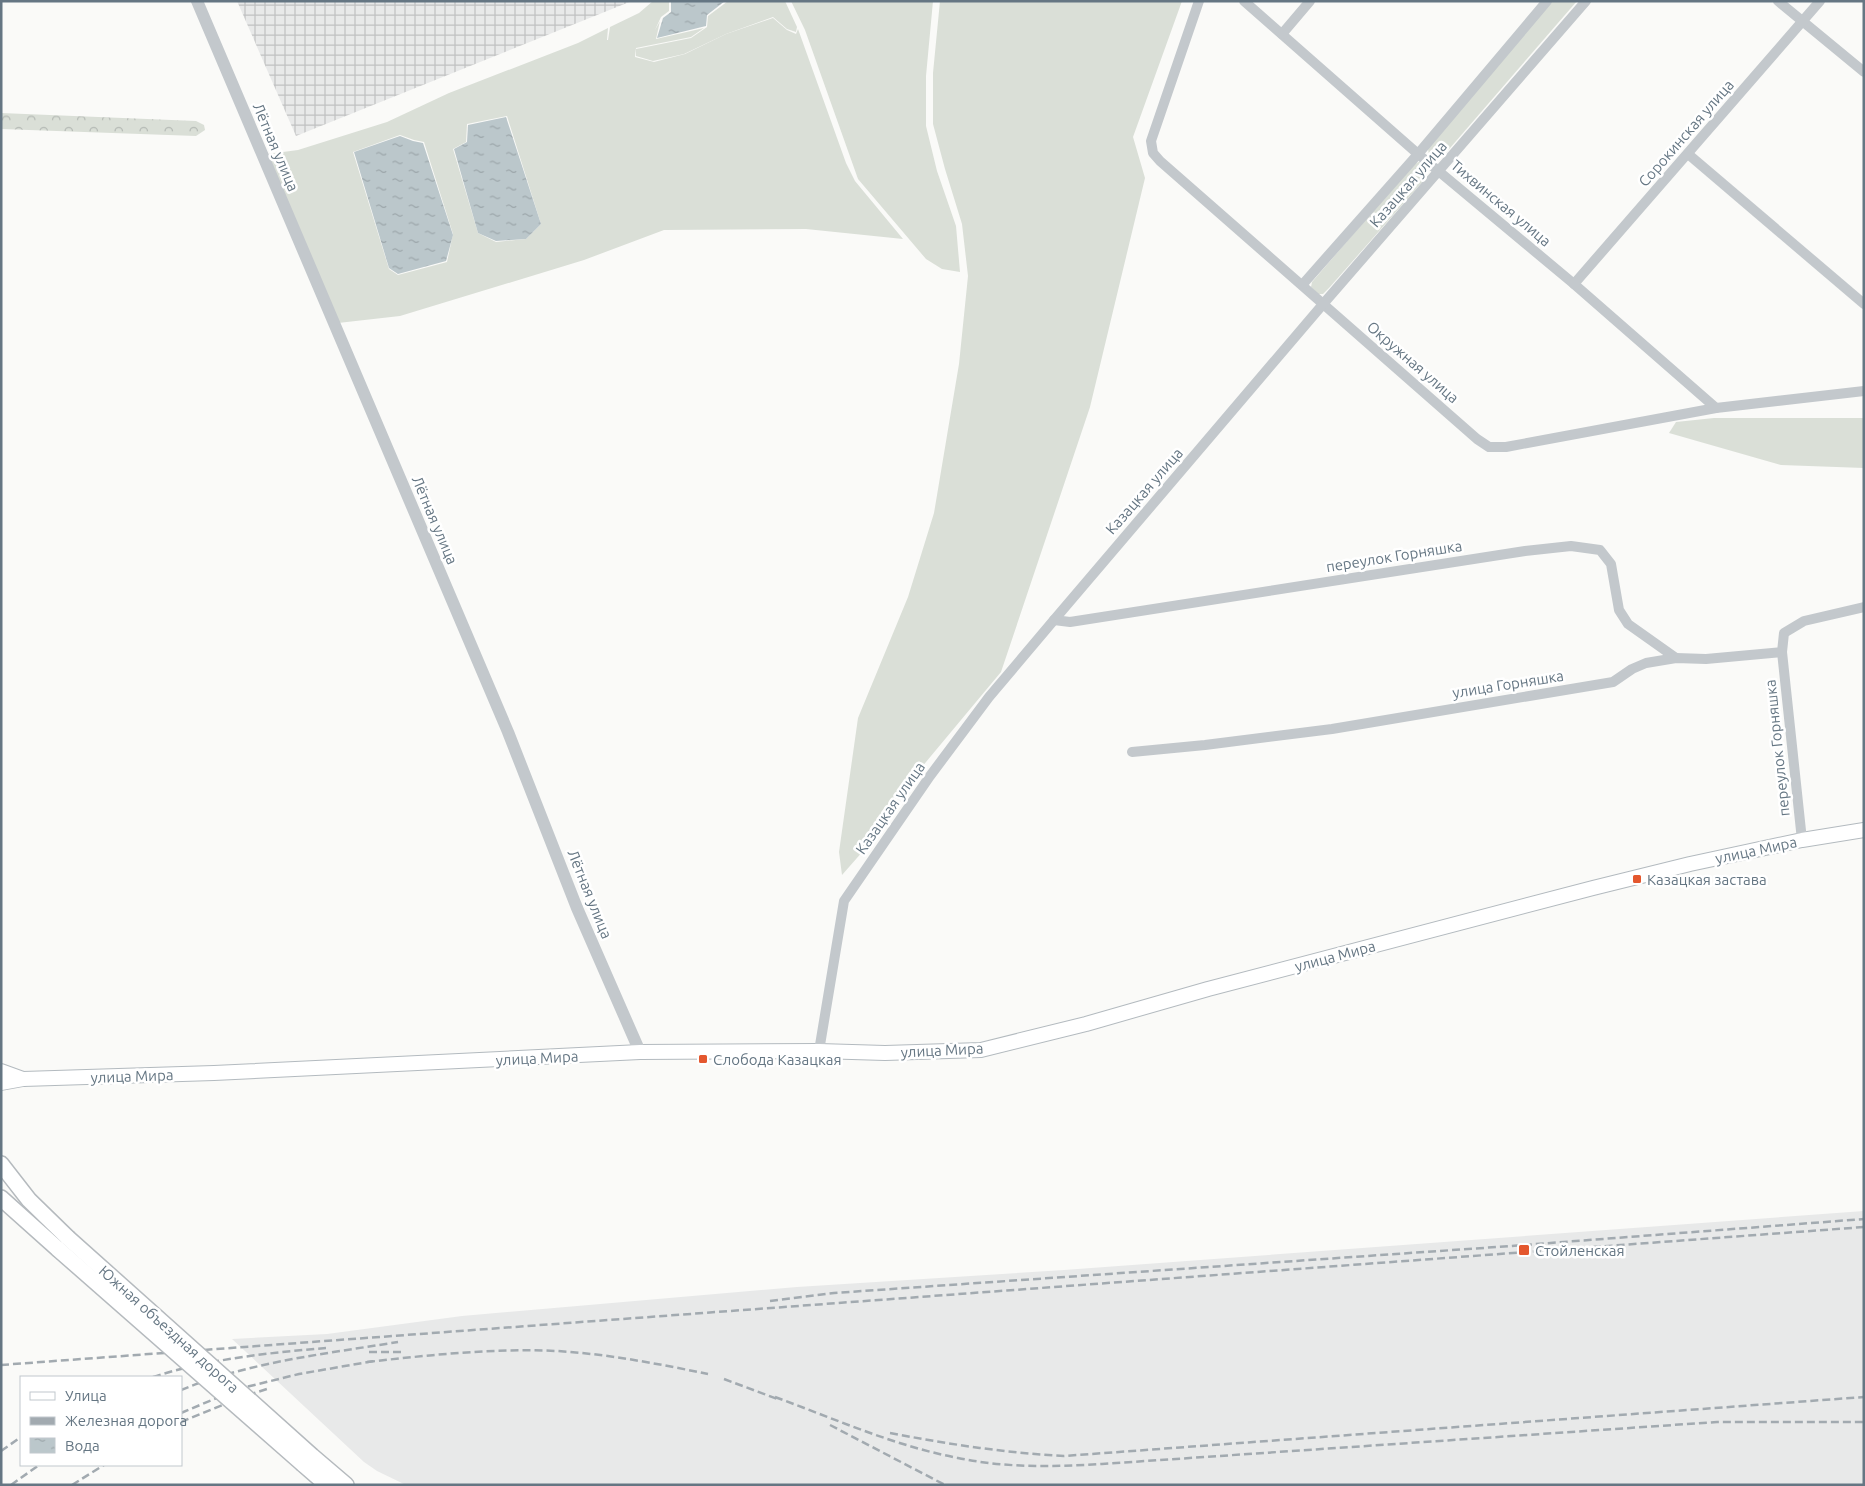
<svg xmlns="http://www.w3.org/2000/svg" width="1865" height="1486" viewBox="0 0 1865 1486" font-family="Ubuntu,sans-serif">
	<defs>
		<pattern id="industrial-grid" width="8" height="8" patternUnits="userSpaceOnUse" patternTransform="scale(1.25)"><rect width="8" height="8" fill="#e8e9e9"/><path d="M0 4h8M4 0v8" fill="none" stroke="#c0c1c2"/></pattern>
		<pattern id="forest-crowns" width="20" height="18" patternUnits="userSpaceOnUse" patternTransform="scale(1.25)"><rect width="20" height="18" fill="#dadfd7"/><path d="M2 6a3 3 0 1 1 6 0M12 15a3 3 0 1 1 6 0" fill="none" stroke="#b4b9b4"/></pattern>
		<pattern id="water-ripples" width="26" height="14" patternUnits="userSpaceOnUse" patternTransform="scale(1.25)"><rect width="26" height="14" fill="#bbc7cb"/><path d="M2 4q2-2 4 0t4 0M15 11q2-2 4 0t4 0" fill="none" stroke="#9ca6aa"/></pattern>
	</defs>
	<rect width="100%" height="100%" fill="#fafaf8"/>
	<!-- built -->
	<polygon fill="#e8e9e9" points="1864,1211 1864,1485 406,1485 377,1471 364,1462 232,1339 327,1334 462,1316 797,1287 1064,1270"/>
	<!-- industrial -->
	<polygon fill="url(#industrial-grid)" points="237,1 632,1 296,136"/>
	<!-- grass -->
	<g fill="#dadfd7" fill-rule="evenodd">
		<path d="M653 1H669V11L661 17 655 30 660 21 656 39 704 28 691 37 636 48 635 57 654 62 685 54 726 34 773 18 787 30 796 34 798 29 846 163 855 181 903 239 806 229 664 230 584 260 400 316 338 323 268 154 298 150 387 122 449 93 578 43 608 28 607 40H608L610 27 639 13ZM507 116 541 224 526 239 496 242 478 233 453 149 466 142 467 124ZM400 135 414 140 424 142 453 234 447 262 398 275 389 269 353 152Z"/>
		<polygon points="728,1 785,1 797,27 796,32 787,29 773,17 726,34 684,54 653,61 636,56 636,49 691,38 707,27 708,16"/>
		<polygon points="791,1 933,1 926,76 926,126 937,171 956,226 960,272 942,269 926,259 858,179 805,30"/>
		<polygon points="940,1 1182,1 1133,137 1145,178 1090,407 1001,672 891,804 864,850 842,875 839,852 858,718 908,597 934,513 959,364 968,276 962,224 945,169 933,124 933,73"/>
		<polygon points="1552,1 1577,1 1444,155 1436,161 1429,156 1428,148"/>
		<polygon points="1420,161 1424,163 1428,170 1425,179 1329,288 1323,294 1318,294 1311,287 1312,282 1412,166"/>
		<polygon points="1714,418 1864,418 1864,468 1781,465 1669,433 1676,422"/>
	</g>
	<!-- forest -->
	<polygon fill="url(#forest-crowns)" points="1,113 196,121 204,125 205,130 196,136 1,129"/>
	<!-- water -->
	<g fill="url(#water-ripples)">
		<polygon points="725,1 707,15 706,26 657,38 663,18 671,12 671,2"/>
		<polygon points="506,117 541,224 526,239 496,241 478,233 454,149 467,142 468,125"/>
		<polygon points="400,136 413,141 423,143 453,235 446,261 398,274 389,268 354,152"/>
	</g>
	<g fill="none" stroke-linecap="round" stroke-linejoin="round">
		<!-- secondary casing -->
		<g stroke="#b3babf" stroke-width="16">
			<g id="secondary">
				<polyline points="1,1071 23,1079"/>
				<polyline points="1,1083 23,1079 214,1073 640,1052 819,1051 885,1053 981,1050 1086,1024 1208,989 1593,888 1690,864 1802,840 1864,830"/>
			</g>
		</g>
		<!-- primary casing -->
		<g stroke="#b5babe" stroke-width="18">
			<g id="primary">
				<polyline points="1,1164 29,1200 68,1238"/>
				<polyline points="1,1198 58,1249"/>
				<polyline points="312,1456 346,1485"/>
				<polyline points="303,1464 327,1485"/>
			</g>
		</g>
		<!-- minor -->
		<g stroke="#c3c8cc" stroke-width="10">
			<polyline points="1199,1 1151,141 1153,153 1160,161 1477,439 1489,447 1506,447 1716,408 1864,391"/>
			<polyline points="1244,1 1418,154 1574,284 1716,408"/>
			<polyline points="1778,1 1864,72"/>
			<polyline points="1282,34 1310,1"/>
			<polyline points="1688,154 1864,304"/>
			<polyline points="1303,284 1418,154 1547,1"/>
			<polyline points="1574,284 1820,1"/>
			<polyline points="1054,620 1070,622 1525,551 1571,546 1600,550 1611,564 1619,610 1628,624 1676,658"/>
			<polyline points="1782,652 1802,840"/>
			<polyline points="1132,752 1205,745 1332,729 1613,682 1632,669 1646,663 1676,658 1706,659 1782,652 1784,633 1804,621 1864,607"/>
			<polyline points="819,1051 844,901 930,776 989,697 1054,620 1324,303 1586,1"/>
		</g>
		<!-- tertiary -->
		<polyline stroke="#c3c8cc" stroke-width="12" points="197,1 508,732 577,908 640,1052"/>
		<!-- secondary -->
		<use href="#secondary" stroke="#fff" stroke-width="14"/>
		<!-- primary -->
		<use href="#primary" stroke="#fff" stroke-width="15"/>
		<!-- rail -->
		<g stroke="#a2aab0" stroke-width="2.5" stroke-dasharray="8 4" stroke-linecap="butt">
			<polyline points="770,1301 834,1293 1511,1246 1864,1219"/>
			<polyline points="369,1352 401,1352"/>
			<path d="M367 1362C430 1355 494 1348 557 1351 608 1354 659 1364 708 1374"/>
			<polyline points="1,1365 1864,1227"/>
			<path d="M153 1377C209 1359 267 1353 326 1348"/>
			<polyline points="724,1379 780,1400"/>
			<path d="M181 1390C250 1362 324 1354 398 1342"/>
			<path d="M775 1397C835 1419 895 1446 958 1458 1006 1468 1053 1467 1102 1464L1717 1422H1864"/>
			<polyline points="181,1413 238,1389 299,1374 374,1361"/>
			<polyline points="181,1422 242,1397 267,1389"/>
			<polyline points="830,1425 945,1485"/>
			<path d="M890 1433C948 1444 1005 1453 1064 1456L1864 1397"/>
			<polyline points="1,1451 21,1437"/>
			<polyline points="11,1485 39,1465"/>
			<polyline points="72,1485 104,1465"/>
		</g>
		<!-- primary-bridge casing -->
		<g stroke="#b5babe" stroke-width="18" stroke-linecap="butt">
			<g id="primary-bridge">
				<polyline points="68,1238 312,1456"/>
				<polyline points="58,1249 303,1464"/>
			</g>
		</g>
		<!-- primary-bridge -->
		<use href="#primary-bridge" stroke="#fff" stroke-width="15"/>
	</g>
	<!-- markers -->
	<g fill="#e4572e" stroke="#fff" stroke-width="2">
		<rect x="1632" y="874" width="10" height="10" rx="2.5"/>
		<rect x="698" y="1054" width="10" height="10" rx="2.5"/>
		<rect x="1518" y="1244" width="12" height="12" rx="2.5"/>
	</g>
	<g text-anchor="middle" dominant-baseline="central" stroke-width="5" stroke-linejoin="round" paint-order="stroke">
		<!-- street labels -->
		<g font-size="15" fill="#657683" stroke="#fff">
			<text transform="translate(1686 133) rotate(-49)">Сорокинская улица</text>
			<text transform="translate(276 147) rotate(67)">Лётная улица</text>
			<text transform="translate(1408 184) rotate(-49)">Казацкая улица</text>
			<text transform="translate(1501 203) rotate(40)">Тихвинская улица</text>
			<text transform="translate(1413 362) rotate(41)">Окружная улица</text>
			<text transform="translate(1144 491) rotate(-49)">Казацкая улица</text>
			<text transform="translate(435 520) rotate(67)">Лётная улица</text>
			<text transform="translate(1394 556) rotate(-9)">переулок Горняшка</text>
			<text transform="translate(1508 684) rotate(-9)">улица Горняшка</text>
			<text transform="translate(1777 748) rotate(-96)">переулок Горняшка</text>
			<text transform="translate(890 808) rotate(-55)">Казацкая улица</text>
			<text transform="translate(1756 850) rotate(-12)">улица Мира</text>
			<text transform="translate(590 894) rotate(68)">Лётная улица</text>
			<text transform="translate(1335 956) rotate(-15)">улица Мира</text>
			<text transform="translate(942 1050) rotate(-3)">улица Мира</text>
			<text transform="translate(537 1058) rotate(-3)">улица Мира</text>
			<text transform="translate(132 1076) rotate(-2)">улица Мира</text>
			<text transform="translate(169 1329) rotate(42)">Южная объездная дорога</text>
		</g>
		<!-- poi labels -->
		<g font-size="15" fill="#657683" stroke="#fff" text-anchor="start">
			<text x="1647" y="879">Казацкая застава</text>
			<text x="713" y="1059">Слобода Казацкая</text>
			<text x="1535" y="1250">Стойленская</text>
		</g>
	</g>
	<!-- border -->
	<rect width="1865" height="1486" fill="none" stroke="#657683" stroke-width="5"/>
	<!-- legend -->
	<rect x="20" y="1376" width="162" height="90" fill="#ffffff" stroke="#c1c8cd"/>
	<rect x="30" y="1392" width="25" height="8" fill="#ffffff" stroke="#c1c8cd"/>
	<text x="65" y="1401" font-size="15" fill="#657683">Улица</text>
	<rect x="30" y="1417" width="25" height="8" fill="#a2aab0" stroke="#c1c8cd"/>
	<text x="65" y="1426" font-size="15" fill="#657683">Железная дорога</text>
	<rect x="30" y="1438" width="25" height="15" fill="url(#water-ripples)" stroke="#c1c8cd"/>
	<text x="65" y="1451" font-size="15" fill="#657683">Вода</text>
</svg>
